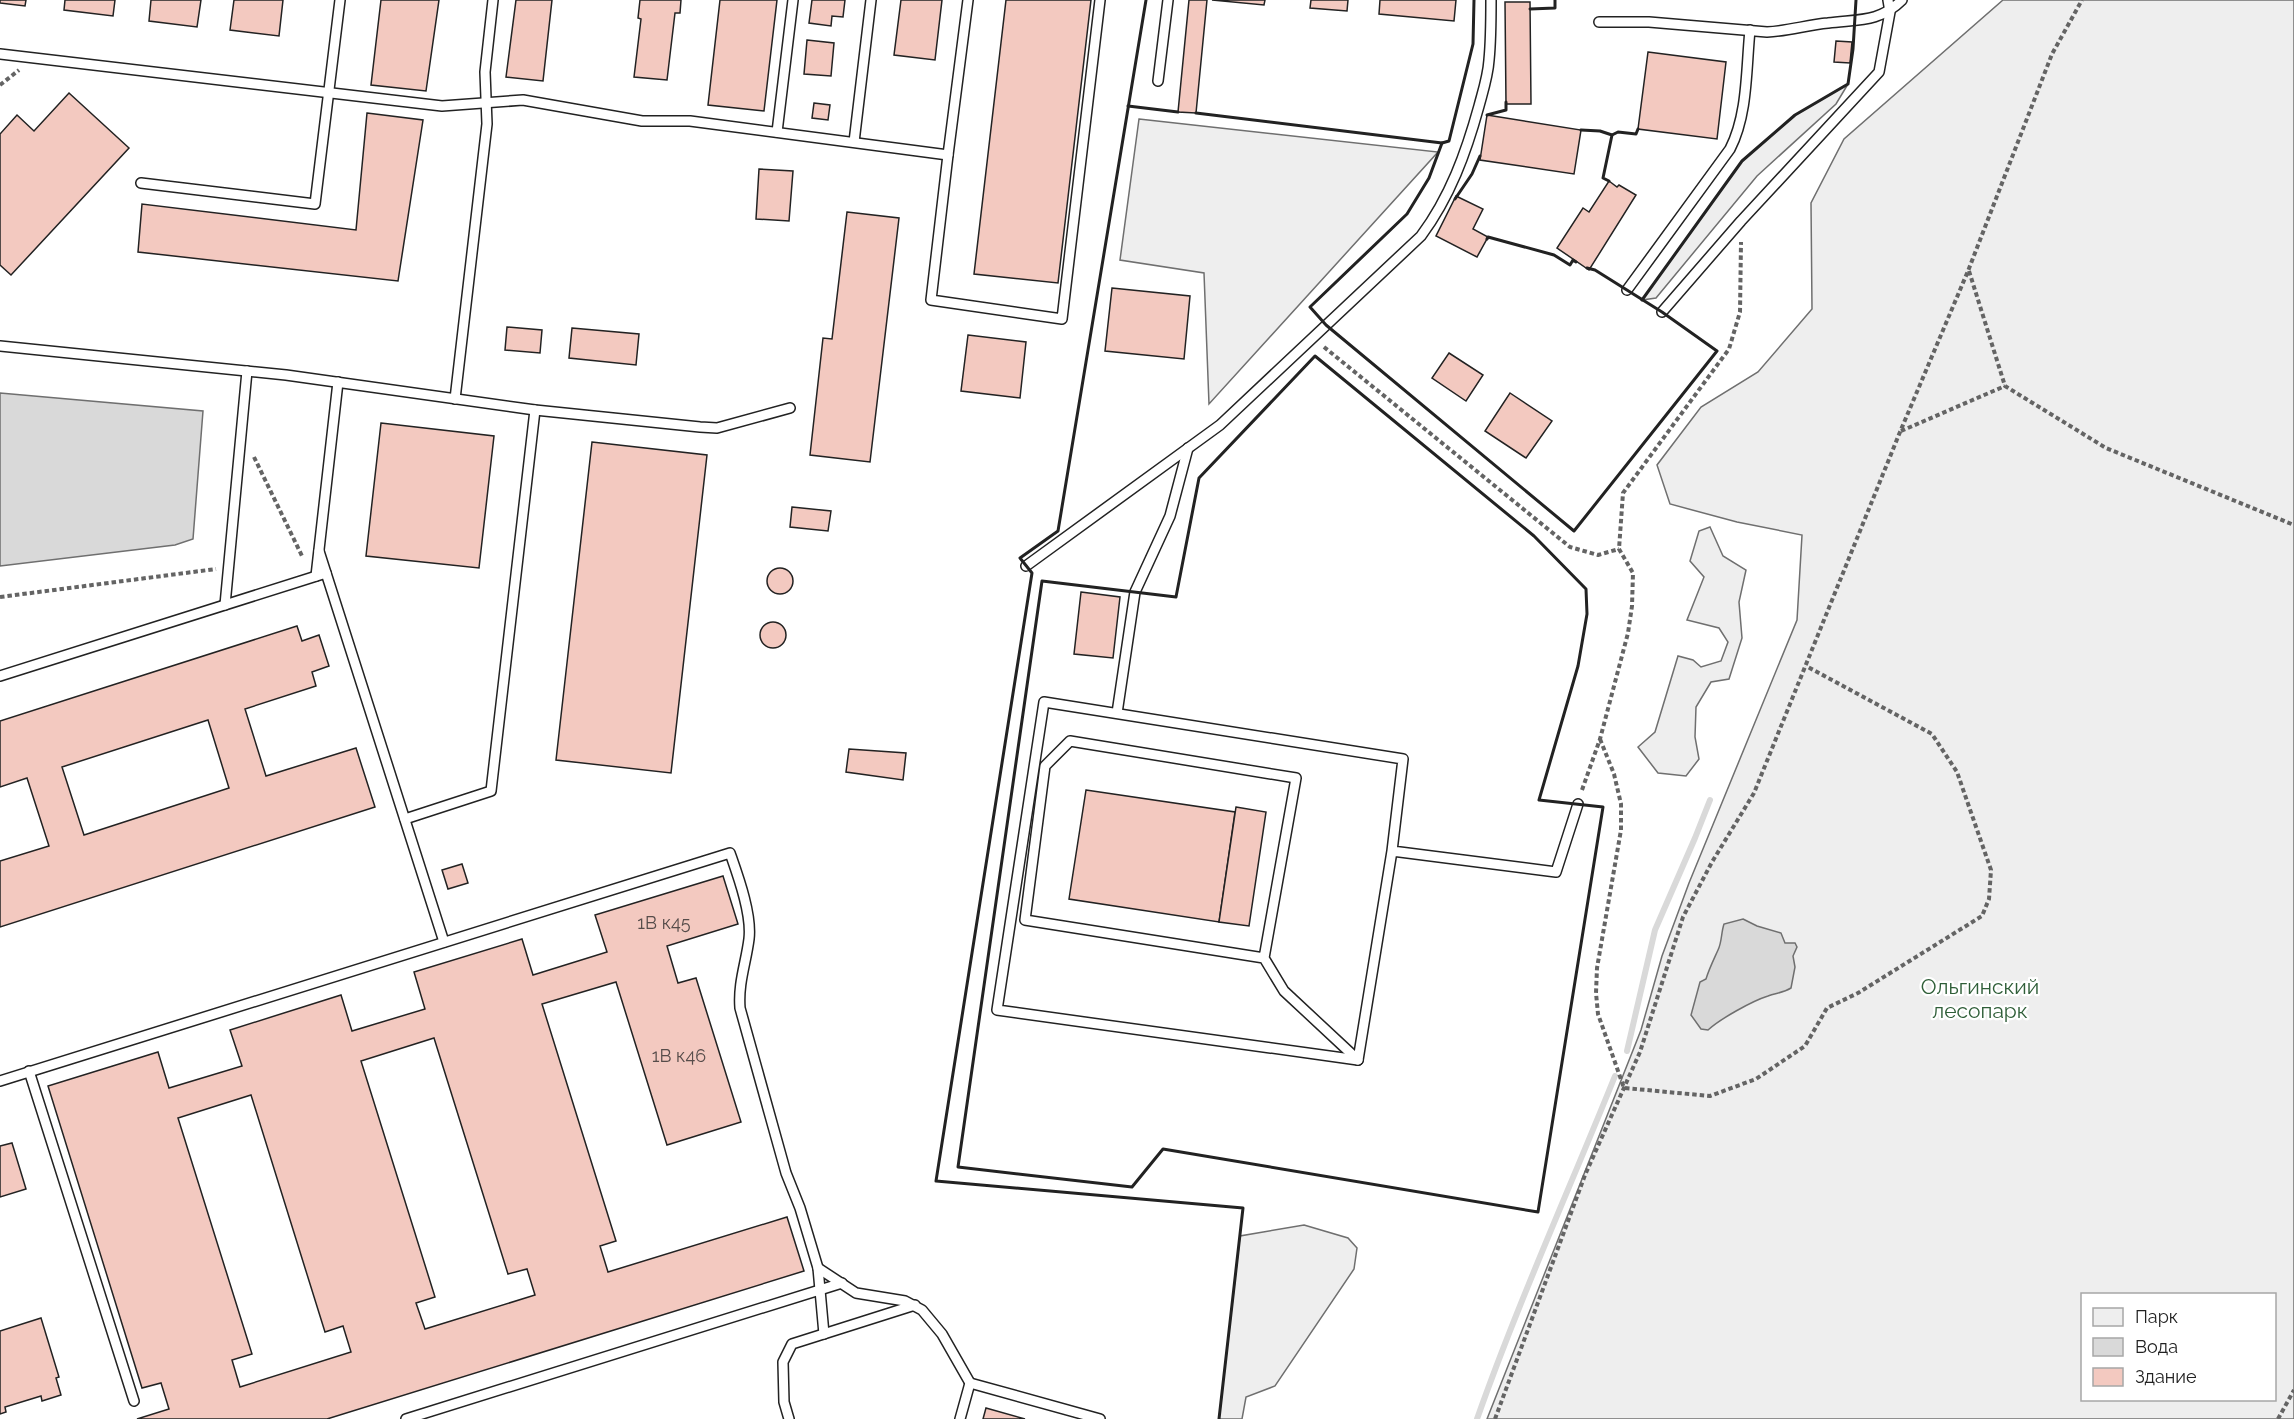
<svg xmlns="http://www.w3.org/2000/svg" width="2294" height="1419" viewBox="0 0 2294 1419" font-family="Raleway,sans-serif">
	<rect width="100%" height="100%" fill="#fff"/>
	<!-- green -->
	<g fill="#eee" stroke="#6f6f6f" stroke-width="1.5" fill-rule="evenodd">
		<path d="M2003 0H2294V1419H1487L1641 1030 1662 956 1689 883 1797 620 1802 535 1737 522 1670 504 1657 465 1701 407 1758 372 1812 309 1811 203 1844 139ZM2082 1294H2274V1400H2082Z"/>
		<polygon points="1848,84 1836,104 1757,176 1656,298 1642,300 1742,161 1795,115"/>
		<polygon points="1139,119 1438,152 1209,404 1204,273 1120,260"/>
		<polygon points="1710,527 1723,556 1746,570 1739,602 1742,638 1729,679 1711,682 1696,707 1695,737 1699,759 1686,776 1658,773 1638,747 1655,732 1678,656 1693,660 1701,667 1721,661 1728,642 1719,628 1687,620 1704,577 1690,561 1699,531"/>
		<polygon points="1304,1225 1348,1238 1357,1248 1354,1269 1275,1386 1246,1397 1242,1419 1219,1419 1240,1236"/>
	</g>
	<!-- water -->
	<g fill="#d9d9d9" stroke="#6f6f6f" stroke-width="1.5">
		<polygon points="0,393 203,411 193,539 175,545 0,566"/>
		<path d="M1743 919 1757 926 1781 933 1785 943H1795L1797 947 1793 956 1795 967 1791 988C1783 993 1776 993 1768 996 1752 1001 1720 1019 1708 1030L1701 1029 1691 1015 1700 982 1706 979C1709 969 1714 959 1718 950 1722 942 1721 933 1724 924Z"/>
	</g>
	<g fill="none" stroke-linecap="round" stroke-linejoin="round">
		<!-- stream -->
		<g stroke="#d9d9d9" stroke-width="6">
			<polyline points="1627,1051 1655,930 1695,838 1710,800"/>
			<path d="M1477 1419C1518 1303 1569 1190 1615 1076"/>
		</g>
	</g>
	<!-- building -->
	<g fill="#f3c9c0" stroke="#222" stroke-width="1.5" fill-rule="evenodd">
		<polygon points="0,0 26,0 25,6 0,3"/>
		<polygon points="65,0 115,0 113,16 64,10"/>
		<polygon points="151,0 201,0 197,27 149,21"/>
		<polygon points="234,0 283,0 279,36 230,30"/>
		<polygon points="381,0 439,0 426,91 371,85"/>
		<polygon points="516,0 552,0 543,81 506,77"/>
		<polygon points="640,0 681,0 680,13 675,13 667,80 634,77 641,19 638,18"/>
		<polygon points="720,0 777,0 764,111 708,105"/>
		<polygon points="812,0 845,0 843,17 832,16 831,26 809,23"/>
		<polygon points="901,0 942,0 935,60 894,55"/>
		<polygon points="1006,0 1091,0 1058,283 974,274"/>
		<polygon points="1189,0 1207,0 1196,113 1178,112"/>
		<polygon points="1212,0 1265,0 1264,5"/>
		<polygon points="1311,0 1348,0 1347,11 1310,8"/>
		<polygon points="1380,0 1456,0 1454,21 1379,14"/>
		<polygon points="1505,2 1530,2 1531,104 1506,104"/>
		<polygon points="807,40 834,43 831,76 804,74"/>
		<polygon points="1836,41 1852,42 1850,63 1834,62"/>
		<polygon points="1648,52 1726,62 1717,139 1638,129"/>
		<polygon points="69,93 129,148 11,275 0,265 0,134 17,115 34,131"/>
		<polygon points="814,103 830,105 828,120 812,118"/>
		<polygon points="367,113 423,120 398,281 138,252 142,204 356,230"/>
		<polygon points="1487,115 1581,130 1574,174 1480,160"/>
		<polygon points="759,169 793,171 789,221 756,219"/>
		<polygon points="1609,181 1617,187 1619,185 1636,195 1589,270 1557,248 1583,208 1589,212"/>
		<polygon points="1456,196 1483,209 1473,229 1488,237 1477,257 1436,236"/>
		<polygon points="847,212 899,218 870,462 810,455 823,338 832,339"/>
		<polygon points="1112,288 1190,296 1184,359 1105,351"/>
		<polygon points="507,327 542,330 540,353 505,350"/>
		<polygon points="572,328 639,334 636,365 569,358"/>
		<polygon points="968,335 1026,342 1020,398 961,391"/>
		<polygon points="1449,353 1483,375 1466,401 1432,378"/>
		<polygon points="1510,393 1552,421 1526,458 1485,431"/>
		<polygon points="381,423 494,436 479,568 366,556"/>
		<polygon points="592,442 707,455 671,773 556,760"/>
		<polygon points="792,507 831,511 828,531 790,527"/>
		<circle cx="780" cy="581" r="13"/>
		<polygon points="1081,592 1120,597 1113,658 1074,654"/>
		<circle cx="773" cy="635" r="13"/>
		<path d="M297 626 302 641 319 635 329 666 312 672 316 686 245 709 266 776 356 748 375 807 0 927V861L49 846 27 778 0 787V721ZM208 720 229 788 84 835 62 767Z"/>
		<polygon points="849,749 906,753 903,780 846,772"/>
		<polygon points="1086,790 1235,812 1219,922 1069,899"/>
		<polygon points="1236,807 1266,812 1249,926 1219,922"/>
		<polygon points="462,864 468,883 448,889 442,870"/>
		<path d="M723 876 738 924 667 946 678 983 696 978 741 1122 667 1145 616 982 542 1004 616 1241 600 1246 608 1272 787 1217 804 1271 327 1419H137L169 1409 161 1383 142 1388 48 1086 158 1052 169 1088 242 1066 230 1030 341 995 352 1031 425 1009 414 972 522 939 533 975 607 952 595 915ZM434 1038 508 1274 527 1269 535 1295 425 1329 416 1303 435 1297 361 1061ZM251 1095 325 1332 343 1326 351 1352 240 1387 232 1360 252 1354 178 1118Z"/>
		<polygon points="12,1143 26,1189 0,1197 0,1146"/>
		<polygon points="41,1318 59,1377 56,1378 61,1395 42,1401 41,1396 5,1407 6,1412 0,1414 0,1331"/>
		<polygon points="986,1408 1025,1419 983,1419"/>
	</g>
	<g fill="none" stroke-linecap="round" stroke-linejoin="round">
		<!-- service casing -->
		<g stroke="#222" stroke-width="12">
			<g id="service">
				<path d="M1599 22H1649L1767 32C1788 31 1807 25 1828 23 1857 19 1879 23 1902 0"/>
				<polyline points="0,54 442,106 523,100 642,121 690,121 948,155 968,0"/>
				<polyline points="1158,81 1168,0"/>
				<polyline points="777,132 793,0"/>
				<polyline points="854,142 871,0"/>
				<polyline points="948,155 931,300 1062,319 1100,0"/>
				<polyline points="141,183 315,204 340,0"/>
				<path d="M1627 290 1730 149C1748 114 1746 69 1750 30"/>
				<polyline points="1662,312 1741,221 1879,72 1890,12 1888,0"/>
				<polyline points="0,346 286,375 535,410 700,427 717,428 790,408"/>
				<polyline points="455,399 487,124 485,72 493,0"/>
				<polyline points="319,551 444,942"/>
				<path d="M1026 566 1220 425 1421 236C1450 197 1466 153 1479 106 1483 91 1488 76 1489 60 1491 40 1491 20 1491 0"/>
				<polyline points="316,576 338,382"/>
				<polyline points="225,605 247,371"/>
				<polyline points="0,676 326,573"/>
				<polyline points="1117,713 1135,592 1170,516 1188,448"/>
				<polyline points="405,819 491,791 535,410"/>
				<polyline points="1392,851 1358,1060 997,1010 1044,702 1403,759 1392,851 1556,872 1578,804"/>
				<polyline points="1264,958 1025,920 1045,766 1070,741 1296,778 1264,958 1284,991 1358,1060"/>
				<polyline points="29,1071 134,1401"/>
				<path d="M0 1081 730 853C738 876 752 914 749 939 746 963 738 983 740 1008L786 1173 800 1208 818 1268 824 1334"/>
				<polyline points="818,1268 856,1293 905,1301 922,1310 942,1334 970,1383"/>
				<polyline points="406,1419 842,1283"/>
				<polyline points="789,1419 784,1402 783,1362 792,1344 915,1305"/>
				<polyline points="960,1419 970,1383 1100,1419"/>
			</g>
		</g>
		<!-- path -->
		<g stroke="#646464" stroke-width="4" stroke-dasharray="4.5 3" stroke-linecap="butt">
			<polyline points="0,85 19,70"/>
			<polyline points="1969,271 2005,386 2106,448 2294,525"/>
			<polyline points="1324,347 1570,547 1598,555 1619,549"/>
			<polyline points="1901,431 2005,386"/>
			<polyline points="254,457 303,558"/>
			<polyline points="0,597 216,569"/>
			<polyline points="1600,739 1614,774 1621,804 1621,830 1597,968 1596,993 1598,1014 1624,1088"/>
			<polyline points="1582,790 1600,739 1628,633 1632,606 1633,573 1619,549 1623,493 1729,349 1740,312 1741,242"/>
			<polyline points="1625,1088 1710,1096 1756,1079 1805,1046 1827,1008 1858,993 1982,916 1989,899 1991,870 1957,772 1932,734 1806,666"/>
			<polyline points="1495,1419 1585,1175 1640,1052 1683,917 1712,862 1754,793 1900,432 1968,271 2052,54 2082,0"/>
			<polyline points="2278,1419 2294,1390"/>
		</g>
		<!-- service -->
		<use href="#service" stroke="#fff" stroke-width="9"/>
		<!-- wall -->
		<g stroke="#222" stroke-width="3">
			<polyline points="1146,0 1058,531 1020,558 1032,573 936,1181 1243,1208 1219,1419"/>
			<polyline points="1530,9 1555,8 1555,0"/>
			<polyline points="1128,106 1178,112"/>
			<polyline points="1196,113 1442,143 1449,141 1473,44 1474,0"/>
			<polyline points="1487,115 1506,110 1506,102"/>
			<polyline points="1581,130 1600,131 1612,135 1603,178 1609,181"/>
			<polyline points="1612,135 1618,132 1636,134 1638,129"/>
			<polyline points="1442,143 1429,178 1407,214 1310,307 1326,325 1574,531 1717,351 1662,312 1595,270 1587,268"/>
			<polyline points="1455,199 1472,174 1480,156"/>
			<polyline points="1487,239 1488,237 1554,255 1570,265 1573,260 1576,262"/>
			<polyline points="1642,300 1742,161 1795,115 1848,84 1853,49 1856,0"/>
			<polygon points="1315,356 1534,536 1586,589 1587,614 1578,666 1539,800 1603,807 1538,1212 1163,1149 1132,1187 958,1167 1042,581 1176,597 1199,478"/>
		</g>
	</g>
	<g text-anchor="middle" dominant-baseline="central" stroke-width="4.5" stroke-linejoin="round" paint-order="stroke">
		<!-- number labels -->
		<g font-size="18" fill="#564c4a">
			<text x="664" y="922">1В к45</text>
			<text x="679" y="1055">1В к46</text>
		</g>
		<!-- park labels -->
		<g font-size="21" fill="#2f5e38" stroke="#fff">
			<text x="1980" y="986">Ольгинский<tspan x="1980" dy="24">лесопарк</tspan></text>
		</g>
	</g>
	<!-- legend -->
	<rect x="2081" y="1293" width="195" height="108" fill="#ffffff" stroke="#a7a7a7" stroke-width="1.5"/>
	<rect x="2093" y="1308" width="30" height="18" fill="#eeeeee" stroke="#a7a7a7" stroke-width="1.5"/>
	<text x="2135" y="1323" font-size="18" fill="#222222">Парк</text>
	<rect x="2093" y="1338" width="30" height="18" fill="#d9d9d9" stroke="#a7a7a7" stroke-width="1.5"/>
	<text x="2135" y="1353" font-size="18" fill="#222222">Вода</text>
	<rect x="2093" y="1368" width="30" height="18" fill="#f3c9c0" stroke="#a7a7a7" stroke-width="1.5"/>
	<text x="2135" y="1383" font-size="18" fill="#222222">Здание</text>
</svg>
